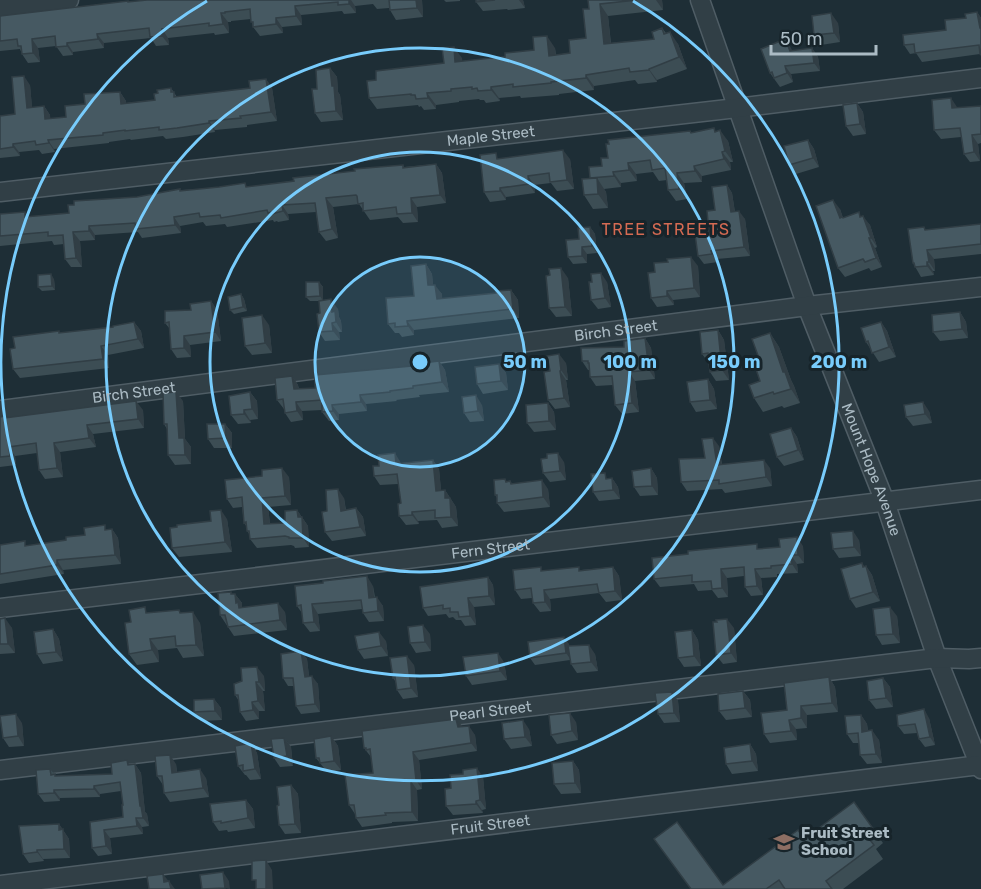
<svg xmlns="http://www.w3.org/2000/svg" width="981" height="889" viewBox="0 0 981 889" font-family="Rubik,sans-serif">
	<rect width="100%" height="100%" fill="#1e2e36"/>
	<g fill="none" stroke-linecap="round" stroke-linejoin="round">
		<!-- minor casing -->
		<g stroke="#4f5d65" stroke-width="21">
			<g id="minor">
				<path id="s1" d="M700 0 807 306 885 502 937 658 981 769"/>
				<polyline points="0,7 69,0"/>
				<path id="s2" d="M0 192 737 108 981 78"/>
				<path id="s3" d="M0 410 807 306 981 287"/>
				<path id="s4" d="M0 608 981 490"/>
				<path id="s5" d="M0 770 937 658 969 659 981 658"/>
				<path id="s6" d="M0 885 980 765"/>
			</g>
		</g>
		<!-- minor -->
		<use href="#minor" stroke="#313f46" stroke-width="18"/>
	</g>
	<!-- wall -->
	<g fill="#3c4d54">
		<polygon points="147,0 422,0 423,17 396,20 390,10 389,8 377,9 373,4 355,6 356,13 344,14 342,11 301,15 302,25 282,27 283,33 260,36 253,27 251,19 231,21 231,22 228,22 229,33 215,35 214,33 168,38 169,45 156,46 151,38 104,43 104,48 73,52 73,55 63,56 56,46 38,48 40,62 28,63 22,54 20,49 0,51 0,16 128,1 129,2"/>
		<polygon points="444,0 460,0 460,1 446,2"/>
		<polygon points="476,0 523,0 525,8 508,10 507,9 483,11 476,2"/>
		<polygon points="588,0 662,0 663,10 608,16 611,43 654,39 662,28 666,33 678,44 687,69 657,80 657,82 638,84 635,80 594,86 594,90 559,94 559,95 521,98 520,96 499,98 500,101 486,103 484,100 480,100 479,99 459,101 459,102 436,105 436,109 424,110 421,106 419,107 418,105 377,109 369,98 376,80 462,58 462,61 501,57 555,48 556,55 570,53 586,38 589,9"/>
		<polygon points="977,12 981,18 981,56 980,54 922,62 916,53 910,54 904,45 946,30"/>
		<polygon points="838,23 840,42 821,45 814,35"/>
		<polygon points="785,39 792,51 812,48 818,57 820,71 791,74 793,82 780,87 770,73"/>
		<polygon points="330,68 337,77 338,92 340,95 343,120 321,122 315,113 317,89"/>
		<polygon points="266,79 272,88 277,121 247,125 247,127 215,130 215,132 183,137 166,139 163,136 131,140 130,139 109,142 109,143 54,149 55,152 42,154 39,150 19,152 20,156 0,158 0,116 15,114 30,85 32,108 44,106 50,115 50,119 66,117 85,104 120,92 126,101 126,103 155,100 158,93 171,88 177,97 250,88"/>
		<polygon points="857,103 863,112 866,134 853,136 846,126"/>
		<polygon points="981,106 981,143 978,144 980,161 970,162 964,154 961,137 941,139 934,130 957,107 957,108"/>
		<polygon points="690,131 692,133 716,131 728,141 733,162 730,162 731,170 702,176 702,182 684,183 687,199 676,201 668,190 667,180 659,181 653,172 636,174 637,181 621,183 621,187 604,189 606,192 608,208 593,209 584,195 590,179 602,166 608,158"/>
		<polygon points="808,140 814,149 819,167 796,174 789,165"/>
		<polygon points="500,159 570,159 574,189 557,191 551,183 534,185 535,193 506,197 506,200 490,202 484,192"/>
		<polygon points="436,164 442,173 446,203 417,207 418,222 403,223 398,217 370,220 359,204 333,207 338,238 326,241 319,232 316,212 288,214 289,220 278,222 277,221 274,222 273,220 227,227 225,224 206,226 203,222 180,226 181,233 142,238 138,232 95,235 95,240 80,241 82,267 71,267 65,259 64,244 54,245 52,241 0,246 0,214 28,217 69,213 137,197 181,190 248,187 403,165 404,167"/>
		<polygon points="727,185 732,193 735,212 745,219 750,256 717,259 718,262 704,264 698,256 709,232 715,210"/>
		<polygon points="840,209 843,218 861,216 870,225 877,247 875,248 882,267 871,271 869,268 845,277 838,268"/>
		<polygon points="981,224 981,254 934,259 935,271 933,271 934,275 921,277 913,263 926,230"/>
		<polygon points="590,227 595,234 597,253 587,254 587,263 573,264 568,257 579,239"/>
		<polygon points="426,264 432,274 433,285 442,294 442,299 496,293 511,290 518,300 519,318 414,330 414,335 402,337 399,333 395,333 388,324 414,296"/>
		<polygon points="698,266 700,297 673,300 674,305 657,307 651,298"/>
		<polygon points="568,278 572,316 556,317 549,308"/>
		<polygon points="54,279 55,290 42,291 38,287"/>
		<polygon points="319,282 323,287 323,300 338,309 339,317 341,321 342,332 339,332 340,340 325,341 319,332 320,313 319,301 310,301 306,297"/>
		<polygon points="607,282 611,307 598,309 591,300"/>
		<polygon points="241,294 244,299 247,311 234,314 230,310"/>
		<polygon points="211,301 217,310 221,341 190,345 191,357 177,358 171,349 170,329 165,323"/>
		<polygon points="960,312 966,322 968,338 940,341 933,332"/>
		<polygon points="134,322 141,331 144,348 108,355 109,368 20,378 13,369 15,348 60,333 113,327"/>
		<polygon points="881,322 887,331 896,357 879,362 866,342"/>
		<polygon points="269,325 272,353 252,355 245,346"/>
		<polygon points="718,330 724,340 729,380 716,381 710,372 709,363 702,354"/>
		<polygon points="770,333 779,347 791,380 794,386 800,403 784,408 782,406 763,412 754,398 760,381 760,361"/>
		<polygon points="645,338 651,348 655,379 635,381 639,412 622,414 615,405 613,385 596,386 590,377 589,370 588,370 582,361 624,347"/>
		<polygon points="439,361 445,370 449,392 419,395 420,397 396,400 397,401 366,404 367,411 339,414 339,420 329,421 322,412 322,410 302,411 303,420 291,422 285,413 284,409 277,400 292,376 298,385 299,389 315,388"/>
		<polygon points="566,363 568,380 566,380 570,407 555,409 548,400 550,371"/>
		<polygon points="499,364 506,373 508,390 483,394 477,384"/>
		<polygon points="708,379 714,389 717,409 696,412 690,402"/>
		<polygon points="250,392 257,401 258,419 250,420 251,423 238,424 231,415"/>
		<polygon points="183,401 185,439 191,447 191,464 175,465 168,455 167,429 164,424"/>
		<polygon points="548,403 554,412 556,430 534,432 527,423"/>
		<polygon points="482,405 484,421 470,422 464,413"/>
		<polygon points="143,410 144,428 93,434 96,447 60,452 63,477 45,479 39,470 37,453 15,456 16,465 0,467 0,417 6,418"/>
		<polygon points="929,411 932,423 913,426 906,417"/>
		<polygon points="225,424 232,433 232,448 214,448 208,439"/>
		<polygon points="791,428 797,437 804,460 784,466 777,457"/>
		<polygon points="719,446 722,464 770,468 772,486 725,493 722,489 687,491 681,482 705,458"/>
		<polygon points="433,460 439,469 441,490 445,490 456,507 458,526 442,528 437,520 418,521 419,524 406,525 399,516 401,503 398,484 380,485 374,476 401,463"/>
		<polygon points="564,462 566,480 550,482 543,473"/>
		<polygon points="651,468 657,478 658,495 640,496 634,487"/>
		<polygon points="289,477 291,505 268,507 270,523 285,523 297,510 308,526 309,547 295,548 294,546 291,545 257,548 250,539 250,535 247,531 247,527 244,523 242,507 233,508 227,499"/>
		<polygon points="612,478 618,487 620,499 599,501 593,492"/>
		<polygon points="507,481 512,483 548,489 550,507 504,512 497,503 497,498 495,495"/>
		<polygon points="344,498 346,510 356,508 363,517 366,536 332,541 325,532 327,511"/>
		<polygon points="227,519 232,552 179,557 172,548 211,521"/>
		<polygon points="112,529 118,538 121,564 63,570 64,574 0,584 0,545 28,546 66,540"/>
		<polygon points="859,540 861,556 839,558 833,549"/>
		<polygon points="803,546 804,563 797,564 798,573 777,574 777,577 761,578 763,595 751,596 745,587 744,576 727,578 728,597 718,598 712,590 698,591 694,584 660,587 654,579 760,549"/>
		<polygon points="866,566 872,575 880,601 856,608 850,599"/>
		<polygon points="613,567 619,576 622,600 606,602 599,593 550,599 551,611 540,612 533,603 532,598 521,599 515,590 543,571 581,570"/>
		<polygon points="488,577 493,585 495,605 474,607 476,625 465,626 461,620 456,620 453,617 449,618 446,614 428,616 423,608"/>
		<polygon points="373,586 375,597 383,606 384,621 369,622 363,613 362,609 318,614 320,631 310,632 303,623 302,613 297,606"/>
		<polygon points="232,594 235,594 242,603 242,607 285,612 287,630 234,636 220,615"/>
		<polygon points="149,613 182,613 200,623 204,656 183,658 177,648 158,650 159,662 137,665 129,654 131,622"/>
		<polygon points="897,616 900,643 882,645 876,635"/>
		<polygon points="0,619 12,628 15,653 0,654"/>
		<polygon points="734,628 737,662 723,664 716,655"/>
		<polygon points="53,629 59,639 63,661 43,664 37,654"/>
		<polygon points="692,630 698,640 701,666 684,667 678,658"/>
		<polygon points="430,634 431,651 416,653 410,643"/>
		<polygon points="386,641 388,656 364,659 358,650"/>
		<polygon points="569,644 569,646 595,654 598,671 577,673 571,664 570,660 535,665 530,658"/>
		<polygon points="301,651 307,659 309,676 318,684 320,712 301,714 296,706 294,686 288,686 283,678"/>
		<polygon points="504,662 507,680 472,685 466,676"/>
		<polygon points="414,665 418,697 403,699 397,690 396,682 393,678"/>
		<polygon points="264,676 265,691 263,691 265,711 259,711 259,719 246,721 240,712 239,701 235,695"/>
		<polygon points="829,677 835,687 838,712 807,715 807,728 796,729 797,740 770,743 764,734 787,710"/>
		<polygon points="883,678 890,687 893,707 876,709 869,700"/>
		<polygon points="743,691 750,700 752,717 726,720 719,711"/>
		<polygon points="672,692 678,701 680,722 664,723 658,714"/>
		<polygon points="214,699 221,708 222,720 201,721 194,712"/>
		<polygon points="861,715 867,724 868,731 879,740 882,763 867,764 860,755 859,743 853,743 847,734"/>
		<polygon points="929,718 935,745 925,747 919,739 917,733 904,734 898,726"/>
		<polygon points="456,719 462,727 475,735 477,751 419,760 422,789 417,790 418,821 392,822 392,823 362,827 356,818 355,814 349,805 373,773 371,757 364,748"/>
		<polygon points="576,722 578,740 557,744 551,735"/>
		<polygon points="22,723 24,746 9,747 3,738"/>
		<polygon points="529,729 532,746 511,749 504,739"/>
		<polygon points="331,736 338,746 341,770 327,772 316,758"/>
		<polygon points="284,738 291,747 293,766 280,767 274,758"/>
		<polygon points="251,743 257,753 261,779 250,780 246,775 245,775 238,766"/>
		<polygon points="750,744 756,754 758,771 732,774 726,764"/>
		<polygon points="573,761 579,770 581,793 561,794 554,784"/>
		<polygon points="135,764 141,773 145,812 147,814 149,826 142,827 143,834 110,838 112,854 98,856 92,848 90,822 123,817 123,805 121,791 100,794 100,797 60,798 60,801 44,802 38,794 50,769 56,776 112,774 131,765"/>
		<polygon points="176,764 177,772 206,778 209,797 170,802 164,793 163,785 157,776"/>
		<polygon points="483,777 486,809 482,810 483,813 453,815 446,806 451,788"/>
		<polygon points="291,785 298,794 301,833 285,834 279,825 279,805"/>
		<polygon points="246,800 253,809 255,828 228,832 227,830 219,831 213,822"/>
		<polygon points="854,802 883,843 876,849 883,859 843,889 690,889 723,885 804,839"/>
		<polygon points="59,824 69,839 70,858 43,859 44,861 29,863 23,854"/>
	</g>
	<!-- shaded-wall -->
	<g fill="#313e45">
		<polygon points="349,0 351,0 355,6 356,13 349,4"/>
		<polygon points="416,0 422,0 423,17 417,8"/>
		<polygon points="519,0 523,0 525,8"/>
		<polygon points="656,0 662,0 663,10"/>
		<polygon points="600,4 608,16 612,56 604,44"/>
		<polygon points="295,6 301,15 302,25 296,16"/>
		<polygon points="977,12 981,18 981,29 980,28"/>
		<polygon points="221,13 228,22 229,33 223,24"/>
		<polygon points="831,13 838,23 840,42 834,33"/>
		<polygon points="276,18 282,27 283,33 276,24"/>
		<polygon points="162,29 168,38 169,45 162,36"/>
		<polygon points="670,32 678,44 687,69 679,57"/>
		<polygon points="97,34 104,43 104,48 98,39"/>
		<polygon points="547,36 555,48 557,68 549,56"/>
		<polygon points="32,39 38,48 40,62 33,53"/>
		<polygon points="785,39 791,48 796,59 790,51"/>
		<polygon points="67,43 73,52 73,55 67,46"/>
		<polygon points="454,47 462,58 464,73 455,62"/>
		<polygon points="812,48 818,57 820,71 814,63"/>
		<polygon points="785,66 791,74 793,82 787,73"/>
		<polygon points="330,68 337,77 338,92 340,95 343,120 336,111 332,86"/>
		<polygon points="649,69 657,80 657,82 649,70"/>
		<polygon points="586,75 594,86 594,90 586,78"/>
		<polygon points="24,76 30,85 33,117 27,108"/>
		<polygon points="266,79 272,88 277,121 271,112"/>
		<polygon points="491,87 499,98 500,101 491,90"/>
		<polygon points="120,92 126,101 127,113 121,104"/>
		<polygon points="427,93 436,105 436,109 428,98"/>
		<polygon points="951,98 957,107 958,117 952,108"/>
		<polygon points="857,103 863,112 866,134 860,124"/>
		<polygon points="44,106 50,115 52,128 45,119"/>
		<polygon points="209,121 215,130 215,132 209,123"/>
		<polygon points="720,130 728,141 733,162 725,151"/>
		<polygon points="972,135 978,144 980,161 974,152"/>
		<polygon points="48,140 54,149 55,152 49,143"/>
		<polygon points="808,140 814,149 819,167 813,158"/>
		<polygon points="13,144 19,152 20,156 13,147"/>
		<polygon points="563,150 570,159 574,189 567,180"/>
		<polygon points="722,152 730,162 731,170 724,159"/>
		<polygon points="628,163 636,174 637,181 629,170"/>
		<polygon points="436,164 442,173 446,203 440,195"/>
		<polygon points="694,166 702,176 702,182 695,171"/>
		<polygon points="613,172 621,183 621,187 614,176"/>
		<polygon points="677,173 684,183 687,199 679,189"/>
		<polygon points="528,176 534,185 535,193 529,184"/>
		<polygon points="597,178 606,192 608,208 598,194"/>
		<polygon points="727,185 732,193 736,220 731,212"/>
		<polygon points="500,188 506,197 506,200 500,191"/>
		<polygon points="326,198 333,207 338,238 332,229"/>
		<polygon points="411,198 417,207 418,222 412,213"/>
		<polygon points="833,200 840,209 843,218 840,218"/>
		<polygon points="282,205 288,214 289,220 283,211"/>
		<polygon points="739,211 745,219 750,256 744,247"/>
		<polygon points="863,216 870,225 877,247 871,238"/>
		<polygon points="174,217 180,226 181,233 175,225"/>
		<polygon points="89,226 95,235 95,240 89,231"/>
		<polygon points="590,227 595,234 597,253 592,246"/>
		<polygon points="73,232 80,241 82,267 76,258"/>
		<polygon points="869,238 875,248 882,267 876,258"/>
		<polygon points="582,247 587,254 587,263 582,256"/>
		<polygon points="927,250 934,259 935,271 929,262"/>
		<polygon points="711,251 717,259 718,262 712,254"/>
		<polygon points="691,257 698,266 700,297 694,288"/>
		<polygon points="927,262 933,271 934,275 927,266"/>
		<polygon points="426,264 432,274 434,295 428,285"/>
		<polygon points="561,268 568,278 572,316 565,307"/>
		<polygon points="601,273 607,282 611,307 605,298"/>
		<polygon points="51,274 54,279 55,290 52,286"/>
		<polygon points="319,282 323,287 323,301 320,296"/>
		<polygon points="435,285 442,294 443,309 437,299"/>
		<polygon points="511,290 518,300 519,318 513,309"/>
		<polygon points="667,291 673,300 674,305 667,296"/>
		<polygon points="241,294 244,299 247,311 243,307"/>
		<polygon points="331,299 338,309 339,317 341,321 342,332 336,322 332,312"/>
		<polygon points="211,301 217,310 221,341 215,332"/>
		<polygon points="960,312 966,322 968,338 962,329"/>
		<polygon points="262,315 269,325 272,353 265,343"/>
		<polygon points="407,321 414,330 414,335 408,326"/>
		<polygon points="134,322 141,331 144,348 138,339"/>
		<polygon points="881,322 887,331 896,357 889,347"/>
		<polygon points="332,323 339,332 340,340 333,331"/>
		<polygon points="718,330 724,340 729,380 722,370"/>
		<polygon points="770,333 779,347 791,380 794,386 800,403 791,389 783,372"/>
		<polygon points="184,336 190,345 191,357 184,348"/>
		<polygon points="645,338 651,348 655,379 649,370"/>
		<polygon points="101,346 108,355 109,368 103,359"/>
		<polygon points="559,354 566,363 568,380 561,370"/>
		<polygon points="439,361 445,370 449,392 442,382"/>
		<polygon points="499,364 506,373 508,390 501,381"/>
		<polygon points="560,371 566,380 570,407 564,398"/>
		<polygon points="629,372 635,381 639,412 632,403"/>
		<polygon points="292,376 298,385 300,398 294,389"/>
		<polygon points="708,379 714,389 717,409 710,400"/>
		<polygon points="176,392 183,401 185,439 191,447 191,464 185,455 179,438"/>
		<polygon points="250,392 257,401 258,419 252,409"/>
		<polygon points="360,395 366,404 367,411 361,402"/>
		<polygon points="476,395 482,405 484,421 478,411"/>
		<polygon points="136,401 143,410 144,428 138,419"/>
		<polygon points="296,402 302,411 303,420 297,411"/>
		<polygon points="923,402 929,411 932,423 925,414"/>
		<polygon points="548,403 554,412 556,430 549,421"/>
		<polygon points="332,405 339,414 339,420 333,411"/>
		<polygon points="244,410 250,420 251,423 244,414"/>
		<polygon points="225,424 232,433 232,448 226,438"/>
		<polygon points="87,425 93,434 96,447 89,438"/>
		<polygon points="791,428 797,437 804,460 798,450"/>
		<polygon points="713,438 719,446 723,473 717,465"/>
		<polygon points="54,443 60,452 63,477 57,468"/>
		<polygon points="9,447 15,456 16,465 10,456"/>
		<polygon points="395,453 401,463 402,473 396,464"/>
		<polygon points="558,453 564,462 566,480 560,471"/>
		<polygon points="433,460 439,469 442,500 436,491"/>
		<polygon points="764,460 770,468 772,486 766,477"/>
		<polygon points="282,468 289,477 291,505 285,496"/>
		<polygon points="651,468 657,478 658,495 652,486"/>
		<polygon points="612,478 618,487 620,499 613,490"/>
		<polygon points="542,480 548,489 550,507 543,497"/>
		<polygon points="338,489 344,498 347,520 341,511"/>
		<polygon points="445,490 456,507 458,526 451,517 445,498"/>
		<polygon points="262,498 268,507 271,533 264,524"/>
		<polygon points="356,508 363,517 366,536 360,527"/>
		<polygon points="221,510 227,519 232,552 225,542"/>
		<polygon points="297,510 308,526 309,547 303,538 298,517"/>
		<polygon points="412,512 418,521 419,524 412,515"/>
		<polygon points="112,529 118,538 121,564 115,555"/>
		<polygon points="853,531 859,540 861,556 854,547"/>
		<polygon points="797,537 803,546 804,563 798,555"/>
		<polygon points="791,555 797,564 798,573 792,564"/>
		<polygon points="57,560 63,570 64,574 57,565"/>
		<polygon points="862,563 867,570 866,566 872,575 880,601 873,592"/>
		<polygon points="613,567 619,576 622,600 615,591"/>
		<polygon points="721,569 727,578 728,597 722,588"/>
		<polygon points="755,569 761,578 763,595 757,586"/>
		<polygon points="367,576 373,586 375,607 369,598"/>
		<polygon points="488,577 493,585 495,605 489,596"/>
		<polygon points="544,590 550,599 551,611 545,602"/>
		<polygon points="231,592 236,599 235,594 242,603 242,608 245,617 231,594"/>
		<polygon points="377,597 383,606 384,621 378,611"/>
		<polygon points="468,598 474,607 476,625 470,616"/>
		<polygon points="278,603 285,612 287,630 280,620"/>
		<polygon points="312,604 318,614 320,631 314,622"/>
		<polygon points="890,607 897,616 900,643 893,634"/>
		<polygon points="193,612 200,623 204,656 196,645"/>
		<polygon points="5,618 12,628 15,653 8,644"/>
		<polygon points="727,619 734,628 737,662 731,653"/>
		<polygon points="423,625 430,634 431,651 425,642"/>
		<polygon points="53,629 59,639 63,661 56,652"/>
		<polygon points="692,630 698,640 701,666 694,656"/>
		<polygon points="379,632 386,641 388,656 381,646"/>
		<polygon points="564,637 569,644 571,660 566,653"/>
		<polygon points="150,639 158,650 159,662 152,650"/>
		<polygon points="589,645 595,654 598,671 591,662"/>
		<polygon points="301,651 307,659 310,685 305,677"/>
		<polygon points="498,653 504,662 507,680 500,671"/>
		<polygon points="407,656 414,665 418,697 411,688"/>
		<polygon points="257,667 264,676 265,691 259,682"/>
		<polygon points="312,676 318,684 320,712 315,704"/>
		<polygon points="829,677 835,687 838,712 832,703"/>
		<polygon points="883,678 890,687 893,707 886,698"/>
		<polygon points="256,682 263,691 265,711 258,701"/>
		<polygon points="743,691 750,700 752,717 745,708"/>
		<polygon points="672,692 678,701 680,722 674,713"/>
		<polygon points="214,699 221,708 222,720 215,711"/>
		<polygon points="252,702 259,711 259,719 253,710"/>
		<polygon points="801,706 807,715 807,728 801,718"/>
		<polygon points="924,709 929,718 935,745 930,737"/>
		<polygon points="570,713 576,722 578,740 572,731"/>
		<polygon points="16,714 22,723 24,746 18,736"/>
		<polygon points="861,715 867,724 869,741 862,732"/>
		<polygon points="456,719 463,727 458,727"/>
		<polygon points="523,720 529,729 532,746 525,737"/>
		<polygon points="789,720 796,729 797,740 791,731"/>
		<polygon points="469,726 475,735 477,751 471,743"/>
		<polygon points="872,730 879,740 882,763 876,754"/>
		<polygon points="331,736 338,746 341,770 334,761"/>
		<polygon points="284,738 291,747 293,766 287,756"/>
		<polygon points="251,743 257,753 261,779 255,769"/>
		<polygon points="750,744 756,754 758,771 752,761"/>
		<polygon points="413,752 419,760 422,789 416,780"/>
		<polygon points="170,755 176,764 178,782 172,773"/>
		<polygon points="573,761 579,770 581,793 575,783"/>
		<polygon points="135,764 141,773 145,812 147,814 149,826 143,818 140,806"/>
		<polygon points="477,768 483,777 486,809 480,800"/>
		<polygon points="200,769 206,778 209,797 203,788"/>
		<polygon points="411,781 417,790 418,821 412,812"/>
		<polygon points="291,785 298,794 301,833 295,824"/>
		<polygon points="94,786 100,794 100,797 94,789"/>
		<polygon points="54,790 60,798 60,801 54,793"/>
		<polygon points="246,800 253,809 255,828 248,818"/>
		<polygon points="476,801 482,810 483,813 476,804"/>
		<polygon points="136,818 142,827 143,834 137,826"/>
		<polygon points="59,824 69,839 70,858 64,849 59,830"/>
		<polygon points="104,830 110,838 112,854 106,846"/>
		<polygon points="37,850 43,859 44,861 37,852"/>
		<polygon points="266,860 272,870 273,889 266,889"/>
		<polygon points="223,872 229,881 230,889 225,888"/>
		<polygon points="163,874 170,883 169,881 175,889 171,889 164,882"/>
	</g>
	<!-- building -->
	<g fill="#465962" stroke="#313e45" stroke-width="1.5">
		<polygon points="147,0 349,0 349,4 338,5 338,2 295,6 296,16 276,18 276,24 253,27 253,22 251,22 250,9 225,12 225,13 221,13 223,24 209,26 209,23 162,29 162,36 150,37 149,28 97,34 98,39 67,43 67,46 56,47 55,36 32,39 33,53 22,54 21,46 18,46 17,39 0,41 0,16 128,1 128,2"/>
		<polygon points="389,0 416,0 417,8 390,10"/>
		<polygon points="476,0 495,0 476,2"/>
		<polygon points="588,0 637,0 600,4 604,44 654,39 652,32 662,28 664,34 670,32 679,57 649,69 649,70 630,72 629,68 586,75 586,78 551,82 551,83 513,87 513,84 491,87 491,90 478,91 477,88 472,89 472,87 451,89 451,91 427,93 428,98 416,99 415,95 411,95 411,94 369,98 367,81 376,80 376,71 444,63 442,48 454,47 455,62 501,57 505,57 505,53 534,50 533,37 547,36 549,56 570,53 569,40 586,38 583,9 589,9"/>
		<polygon points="977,12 980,28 981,28 981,54 980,54 979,45 915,53 914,44 904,45 903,35 946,30 945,20 966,18 965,14"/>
		<polygon points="831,13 834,33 814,35 812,16"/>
		<polygon points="785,39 790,51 812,48 814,63 785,66 787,73 774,78 772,72 770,73 761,49"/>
		<polygon points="330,68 332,86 334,86 336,111 315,113 312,89 317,89 316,70"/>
		<polygon points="24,76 27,108 44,106 45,119 66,117 65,106 85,104 84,94 120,92 121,104 155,100 154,94 158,93 157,90 171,88 171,92 174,92 174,97 250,88 249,81 266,79 271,112 240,116 241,118 209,121 209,123 177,128 159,130 159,127 125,131 125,130 103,133 103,135 48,140 49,143 36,145 35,141 13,144 13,147 0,149 0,116 15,114 12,77"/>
		<polygon points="951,98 952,108 981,106 981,134 972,135 974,152 964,154 960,128 934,130 932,100"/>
		<polygon points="857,103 860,124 846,126 843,105"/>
		<polygon points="714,128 715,132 720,130 725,151 722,152 724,159 694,166 695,171 677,173 679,189 668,190 665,168 652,170 650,160 628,163 629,170 613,172 614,176 590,178 589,167 602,166 601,158 608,158 606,144 609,144 608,140 690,131 691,133"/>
		<polygon points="808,140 813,158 789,165 784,146"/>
		<polygon points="563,150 567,180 550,182 549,173 528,176 529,184 500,188 500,191 484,192 480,155 496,153 497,159"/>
		<polygon points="436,164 440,195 411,198 412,213 397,214 396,207 363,211 363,203 358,204 357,196 356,195 326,198 332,229 319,232 315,203 282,205 283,211 272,214 272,212 268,213 267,210 221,218 220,215 200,217 199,213 174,217 175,225 136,229 135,223 89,226 89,231 73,232 76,258 65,259 63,235 48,236 48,232 0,236 0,214 25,212 25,217 69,213 68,205 74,205 74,201 137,197 180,189 180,191 219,187 245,183 246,187 294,181 293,178 355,171 354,169 403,165 403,168"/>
		<polygon points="597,178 598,194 584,195 582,179"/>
		<polygon points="727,185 731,212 739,211 744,247 711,251 712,254 698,256 695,234 709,232 707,211 715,210 712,187"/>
		<polygon points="833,200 840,218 842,217 843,218 859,212 860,217 863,216 871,238 869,238 876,258 865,262 863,259 838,268 816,206"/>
		<polygon points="981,224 981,244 927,250 929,262 927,262 927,266 915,267 914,263 913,263 908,229 924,227 925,230"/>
		<polygon points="590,227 592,246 582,247 582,256 568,257 566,240 579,239 578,228"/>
		<polygon points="691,257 694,288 667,291 667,296 651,298 648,273 655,272 654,263 668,262 667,259"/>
		<polygon points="426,264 428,285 435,285 437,299 496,293 496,291 511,290 513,309 407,321 408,326 395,327 395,323 388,324 386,298 414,296 411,266"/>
		<polygon points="561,268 565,307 549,308 546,276 550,275 549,269"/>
		<polygon points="601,273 605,298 591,300 589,282 592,282 591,274"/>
		<polygon points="51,274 52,286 38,287 38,275"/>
		<polygon points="306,282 319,282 320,296 306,297"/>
		<polygon points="241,294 243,307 230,310 228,297"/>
		<polygon points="331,299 332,312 335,311 336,322 332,323 333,331 319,332 317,314 320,313 319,301"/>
		<polygon points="211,301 215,332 184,336 184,348 171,349 169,322 165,323 165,311 191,310 190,304"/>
		<polygon points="960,312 962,329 933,332 932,315"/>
		<polygon points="262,315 265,343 245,346 242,318"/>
		<polygon points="134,322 138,339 101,346 103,359 13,369 10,349 15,348 13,337 59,331 59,333 113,327 113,326"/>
		<polygon points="881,322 889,347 872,353 868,341 866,342 861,328"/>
		<polygon points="718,330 722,370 710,372 708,353 702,354 700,332"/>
		<polygon points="770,333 783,372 785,372 791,389 774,394 773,392 754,398 749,385 760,381 754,363 760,361 752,339"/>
		<polygon points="645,338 649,370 629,372 632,403 615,405 612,376 590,377 589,363 588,363 588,361 582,361 581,348 624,347 624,341"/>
		<polygon points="559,354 561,370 560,371 564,398 548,400 544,372 550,371 547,356"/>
		<polygon points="439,361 442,382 413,386 413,388 390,391 390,392 360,395 361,402 332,405 333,411 322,412 322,400 296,402 297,411 285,413 283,399 277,400 275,378 292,376 294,389 315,388 315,375 422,365 422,363"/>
		<polygon points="499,364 501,381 477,384 475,367"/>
		<polygon points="708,379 710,400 690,402 687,382"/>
		<polygon points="176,392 179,438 184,438 185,455 168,455 167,424 164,424 163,393"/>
		<polygon points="250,392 252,409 244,410 244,414 231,415 229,396"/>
		<polygon points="476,395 478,411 464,413 462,397"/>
		<polygon points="136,401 138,419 87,425 89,438 54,443 57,468 39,470 36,443 9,447 10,456 0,457 0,417 5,416 5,418"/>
		<polygon points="923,402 925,414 906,417 904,405"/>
		<polygon points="548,403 549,421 527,423 526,405"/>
		<polygon points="207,424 225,424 226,438 208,439"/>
		<polygon points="791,428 798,450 777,457 770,434"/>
		<polygon points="713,438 717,465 764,460 766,477 719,484 719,480 681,482 679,459 705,458 702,439"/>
		<polygon points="395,453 396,464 433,460 436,491 445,490 445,498 450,498 451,517 435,518 435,510 412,512 412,515 399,516 398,504 401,503 397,474 374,476 373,466 379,466 378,455"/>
		<polygon points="558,453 560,471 543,473 541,459 547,458 547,454"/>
		<polygon points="282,468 285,496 262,498 264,524 285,523 285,511 297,510 298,517 302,517 303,538 289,538 289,537 285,536 250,539 249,531 247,531 246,522 244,523 242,497 227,499 225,480 262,476 262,470"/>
		<polygon points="651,468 652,486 634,487 632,471"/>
		<polygon points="605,473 606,479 612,478 613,490 593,492 591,474"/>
		<polygon points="505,479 506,482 510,481 511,484 542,480 543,497 497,503 497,495 495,495 494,480"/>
		<polygon points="338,489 341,511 356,508 360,527 325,532 322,512 327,511 326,490"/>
		<polygon points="221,510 225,542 172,548 170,528 177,527 177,525 211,521 210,511"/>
		<polygon points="105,525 105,530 112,529 115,555 57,560 57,565 0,574 0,545 25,541 25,546 66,540 66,537 85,535 84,528"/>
		<polygon points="853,531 854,547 833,549 831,533"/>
		<polygon points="797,537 798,555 791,555 792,564 771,566 771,568 755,569 757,586 745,587 744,567 721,569 722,588 712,589 711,581 692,582 692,575 654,579 652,558 688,554 688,551 757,544 757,549 780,547 779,539"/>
		<polygon points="862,563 863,567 866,566 873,592 850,599 841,569"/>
		<polygon points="541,567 541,571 579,567 579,571 613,567 615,591 599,593 597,584 544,590 545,602 533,603 531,588 515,590 513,570"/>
		<polygon points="367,576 369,598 377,597 378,611 363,613 361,600 312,604 314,622 303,623 301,605 297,606 295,586 323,583 323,581"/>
		<polygon points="488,577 489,596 468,598 470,616 459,617 458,612 450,612 450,608 443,609 443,605 423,608 420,587"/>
		<polygon points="231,592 231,594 235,594 236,603 238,602 239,608 278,603 280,620 228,627 225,615 220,615 218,593"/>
		<polygon points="145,607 146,613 179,610 180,613 193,612 196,645 176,646 175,636 150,639 152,650 129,654 125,623 131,622 129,610"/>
		<polygon points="890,607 893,634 876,635 873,609"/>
		<polygon points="5,618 8,644 0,644 0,619"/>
		<polygon points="727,619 731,653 716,655 713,622 717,622 716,620"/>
		<polygon points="423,625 425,642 410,643 408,627"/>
		<polygon points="53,629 56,652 37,654 34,632"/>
		<polygon points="692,630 694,656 678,658 675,632"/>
		<polygon points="379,632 381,646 358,650 355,636"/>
		<polygon points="564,637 566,653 530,658 528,642"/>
		<polygon points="589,645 591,662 571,664 568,646"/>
		<polygon points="301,651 305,677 312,676 315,704 296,706 293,678 283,678 281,654"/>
		<polygon points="498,653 500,671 466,676 463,657"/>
		<polygon points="407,656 411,688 397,690 395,677 393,678 390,658"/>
		<polygon points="257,667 259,682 256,682 258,701 252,702 253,710 240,712 238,695 235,695 234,684 242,681 241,668"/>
		<polygon points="829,677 832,703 801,706 801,718 789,720 791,731 764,734 761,713 787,710 784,683"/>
		<polygon points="883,678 886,698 869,700 867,681"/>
		<polygon points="743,691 745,708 719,711 718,694"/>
		<polygon points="672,692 674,713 658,714 655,693"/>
		<polygon points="214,699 215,711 194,712 194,700"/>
		<polygon points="924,709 930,737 919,739 915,724 898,726 897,715"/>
		<polygon points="570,713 572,731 551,735 549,715"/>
		<polygon points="16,714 18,736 3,738 0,716"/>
		<polygon points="861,715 862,732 872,730 876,754 860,755 858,733 847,734 845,716"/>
		<polygon points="456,719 458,727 469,726 471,743 413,752 416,780 411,781 412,812 385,813 386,815 356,818 354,805 349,805 345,775 373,773 370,749 366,750 366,748 364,748 362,731"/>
		<polygon points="523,720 525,737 504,739 502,723"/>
		<polygon points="331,736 334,761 320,763 319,758 316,758 314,739"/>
		<polygon points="284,738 287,756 274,758 271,739"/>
		<polygon points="251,743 255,769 243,771 243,765 238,766 235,746"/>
		<polygon points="750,744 752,761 726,764 724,748"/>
		<polygon points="170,755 172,773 200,769 203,788 164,793 162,776 157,776 155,756"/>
		<polygon points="127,760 128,765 135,764 140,806 141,806 143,818 136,818 137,826 104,830 106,846 92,848 90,822 123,817 122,805 123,805 120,782 94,786 94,789 54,790 54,793 38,794 36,770 50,769 51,775 55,774 55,776 112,774 111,763"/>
		<polygon points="573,761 575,783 554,784 552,763"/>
		<polygon points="477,768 480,800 476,801 476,804 446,806 445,789 451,788 450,775 463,774 463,770"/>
		<polygon points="291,785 295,824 279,825 277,806 279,805 277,787"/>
		<polygon points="246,800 248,818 221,823 221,821 213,822 210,804"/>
		<polygon points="854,802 874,830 866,835 874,845 826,881 832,889 785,889 779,880 766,889 691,889 654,839 677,822 723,885 798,830 804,839"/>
		<polygon points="59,824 59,830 63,829 64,849 37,850 37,852 23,854 19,826"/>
		<polygon points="266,860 266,889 256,889 256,880 252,880 252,861"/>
		<polygon points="223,872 225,888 202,889 200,875"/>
		<polygon points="163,874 164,882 169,881 171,889 149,889 147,876"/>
	</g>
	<!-- distance rings -->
	<circle cx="420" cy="362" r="105" fill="#78ccfc" fill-opacity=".12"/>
	<g fill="none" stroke="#78ccfc" stroke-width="3">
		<circle cx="420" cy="362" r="105"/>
		<circle cx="420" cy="362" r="210"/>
		<circle cx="420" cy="362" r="314"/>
		<path d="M633 1A419 419 0 1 1 207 1"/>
	</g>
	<!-- icons -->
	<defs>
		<g id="school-bare" transform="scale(1.62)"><path d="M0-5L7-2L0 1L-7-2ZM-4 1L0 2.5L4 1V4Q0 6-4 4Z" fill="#8d6e63" stroke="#17242a" stroke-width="2.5" paint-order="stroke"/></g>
	</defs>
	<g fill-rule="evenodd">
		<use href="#school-bare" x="784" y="842"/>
	</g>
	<g text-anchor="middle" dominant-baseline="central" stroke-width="6" stroke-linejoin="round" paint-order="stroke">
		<!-- street labels -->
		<g font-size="15" fill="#abbbc4" stroke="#17242a">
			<text stroke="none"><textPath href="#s2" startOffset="494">Maple Street</textPath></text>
			<text stroke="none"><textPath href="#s3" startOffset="621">Birch Street</textPath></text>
			<text stroke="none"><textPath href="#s3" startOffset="135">Birch Street</textPath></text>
			<text stroke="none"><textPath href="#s1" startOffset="500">Mount Hope Avenue</textPath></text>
			<text stroke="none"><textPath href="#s4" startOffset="494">Fern Street</textPath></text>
			<text stroke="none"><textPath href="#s5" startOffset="494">Pearl Street</textPath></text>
			<text stroke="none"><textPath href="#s6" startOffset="494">Fruit Street</textPath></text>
		</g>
		<!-- poi labels -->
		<g font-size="15" font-weight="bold" fill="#abbbc4" stroke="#17242a" text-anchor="start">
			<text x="801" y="833">Fruit Street<tspan x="801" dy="17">School</tspan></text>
		</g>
		<!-- neighbourhood labels -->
		<g font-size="16" letter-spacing="1.5" fill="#d66b53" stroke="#17242a">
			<text x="666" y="229">TREE STREETS</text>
		</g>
	</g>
	<circle cx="420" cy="362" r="9" fill="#78ccfc" stroke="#17242a" stroke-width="3"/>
	<g font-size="18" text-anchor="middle" font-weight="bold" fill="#78ccfc" stroke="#17242a" stroke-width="6" stroke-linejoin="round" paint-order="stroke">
		<text x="525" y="368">50 m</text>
		<text x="630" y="368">100 m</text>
		<text x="734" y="368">150 m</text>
		<text x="839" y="368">200 m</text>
	</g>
	<!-- scale -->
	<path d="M771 45v9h105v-9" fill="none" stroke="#abbbc4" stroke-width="3"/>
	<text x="780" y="45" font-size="18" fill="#abbbc4" stroke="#17242a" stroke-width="4.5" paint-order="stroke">50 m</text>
</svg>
